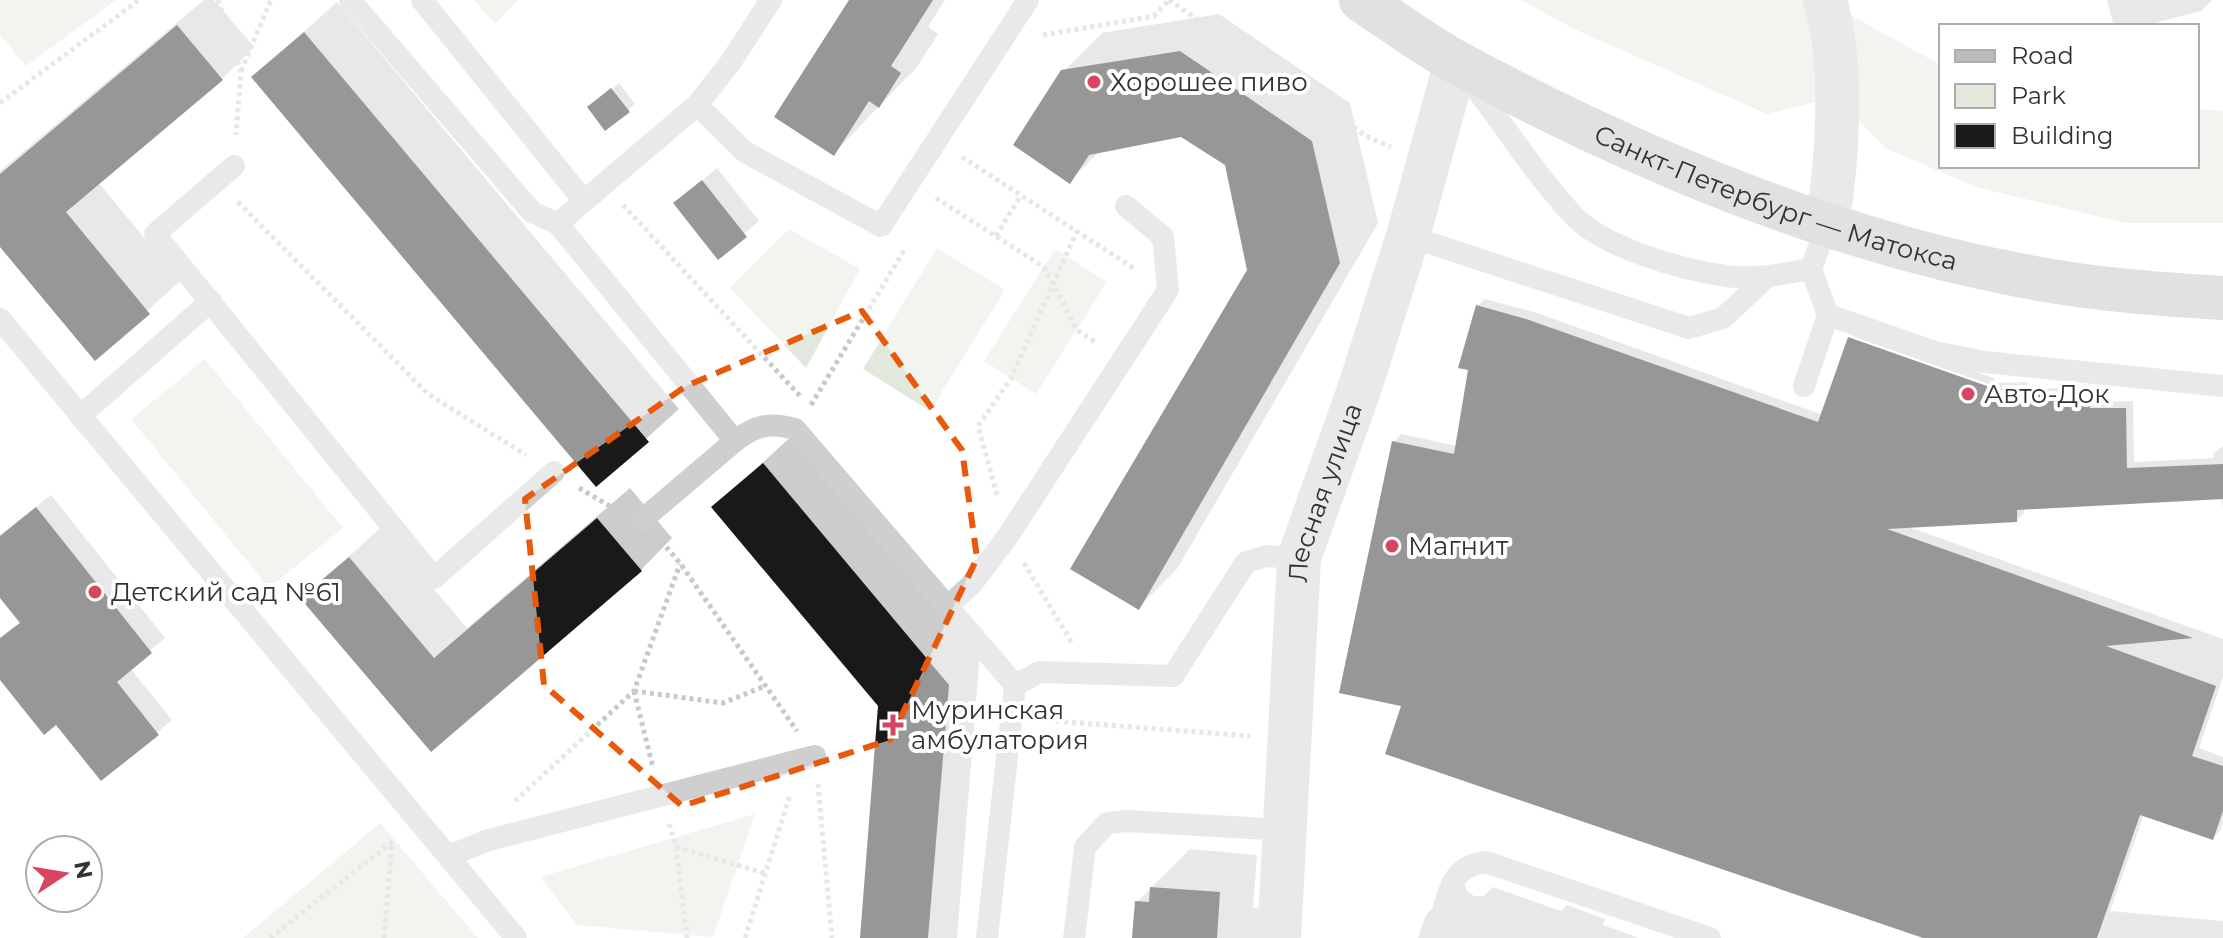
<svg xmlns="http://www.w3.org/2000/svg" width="2223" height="938" viewBox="0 0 2223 938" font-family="Montserrat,sans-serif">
	<rect width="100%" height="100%" fill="#fff"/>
	<!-- green -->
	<g fill="#e3e8dc">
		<polygon points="0,0 116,0 26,66 0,35"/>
		<polygon points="474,0 518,0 495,24"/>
		<polygon points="1521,0 1823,0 1941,65 1941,166 2197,166 2197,109 2223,111 2223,223 2125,223 1976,187 1885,148 1837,97 1767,114 1576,30"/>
		<polygon points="789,229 860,269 806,368 730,288"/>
		<polygon points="937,248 1005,290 930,411 863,369"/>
		<polygon points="1055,249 1107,282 1036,394 984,361"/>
		<polygon points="205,359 343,528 269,588 131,419"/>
		<polygon points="755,814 713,937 577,925 540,877"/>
		<polygon points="380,823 478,938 243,938"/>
	</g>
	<!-- shadow -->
	<g fill="#0003">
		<polygon points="204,0 214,0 254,47 222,79 98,182 180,281 95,358 0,244 0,171"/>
		<polygon points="851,0 945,0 928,27 938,34 917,67 834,153"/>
		<polygon points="2107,0 2212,0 2201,11 2143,26 2114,26"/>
		<polygon points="337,2 679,409 596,484 254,77"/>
		<polygon points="1219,14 1350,103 1378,223 1177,569 1139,607 1249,271 1227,164 1182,135 1100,151 1070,181 1063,72 1102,33"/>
		<polygon points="619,83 635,104 628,110 596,101"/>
		<polygon points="717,168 759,221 718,257 676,203"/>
		<polygon points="1485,299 1534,312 1823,415 1851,337 1851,340 1996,391 1997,387 1852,336 1858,331 1994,378 1994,383 2028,382 2028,389 2063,388 2063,396 2096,396 2097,402 2133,401 2134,462 2214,458 2213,454 2223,446 2223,507 2221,497 2024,507 2024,513 2017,520 1906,526 2223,639 2223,677 2199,748 2223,757 2223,821 2220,831 2212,838 2144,814 2110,911 2223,921 2223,938 1929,938 1404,705 1394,442 1401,434 1457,446 1477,306"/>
		<polygon points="795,433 980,652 957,938 861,938 880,705 714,507"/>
		<polygon points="630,488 672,538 641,570 432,749 303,599 381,527 467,628"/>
		<polygon points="51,495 165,638 130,668 172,720 102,779 56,722 0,677 0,638 21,621 0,595 0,535"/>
		<polygon points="1190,849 1257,855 1253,908 1261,909 1259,938 1134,938 1137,902"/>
		<polygon points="1462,878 1467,891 1474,896 1484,896 1493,887 1561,911 1567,905 1605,919 1603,925 1639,938 1418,938 1426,915"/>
	</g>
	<!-- building -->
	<g fill="#191919">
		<polygon points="849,0 933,0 891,66 901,73 891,89 879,108 869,101 834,156 774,117"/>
		<polygon points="177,25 223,80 66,212 150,314 95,361 0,247 0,174"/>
		<polygon points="304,32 649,442 596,487 251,77"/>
		<polygon points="1180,51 1312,141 1340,263 1139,610 1070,569 1247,270 1225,165 1181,137 1089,155 1070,184 1013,145 1061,70"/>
		<polygon points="611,88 630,112 605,131 587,107"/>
		<polygon points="702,180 747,237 718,260 673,203"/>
		<polygon points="1476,305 1526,319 1818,422 1848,337 1987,386 1987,389 2022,389 2022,395 2056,395 2057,403 2090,402 2090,408 2126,408 2127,468 2223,464 2223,499 2017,510 2017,522 1887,529 2193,638 2106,646 2216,686 2192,756 2223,766 2223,811 2213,840 2140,815 2097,938 1923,938 1385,754 1401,706 1339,693 1392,441 1454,454 1468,370 1458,368"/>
		<polygon points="763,463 949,685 928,938 860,938 878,706 711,507"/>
		<polygon points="36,507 152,653 117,682 159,735 101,781 56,725 44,735 0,680 0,638 20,623 0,598 0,536"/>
		<polygon points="597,518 642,571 431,752 300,598 349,557 434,658"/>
		<polygon points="1150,887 1220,892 1217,938 1132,938 1135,901 1149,902"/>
	</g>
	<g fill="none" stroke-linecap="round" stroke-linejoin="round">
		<!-- path -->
		<g stroke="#c9c9c9" stroke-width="5" stroke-dasharray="4 4" stroke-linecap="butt">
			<polyline points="218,0 241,72 236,135"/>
			<polyline points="1169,0 1366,136 1391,147"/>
			<polyline points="1043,35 1154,16 1169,0"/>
			<polyline points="241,71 271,0"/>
			<polyline points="0,103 139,0"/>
			<polyline points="962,157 1135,269"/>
			<polyline points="936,198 1044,267 1077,330 1097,343"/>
			<polyline points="238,202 428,394 526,455"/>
			<polyline points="623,205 801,397"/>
			<polyline points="996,236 1021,195"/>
			<polyline points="811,405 905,249"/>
			<polyline points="579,488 615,509"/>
			<polyline points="997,495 978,426 1011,378 1077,231"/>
			<polyline points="661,541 680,563 797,731"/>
			<polyline points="1024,563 1072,643"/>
			<polyline points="634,691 653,768"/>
			<polyline points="634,691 723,703 765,686"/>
			<polyline points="1040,720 1250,736"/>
			<polyline points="818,784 832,938"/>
			<polyline points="515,801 634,691 680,564"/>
			<polyline points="669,824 676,847 764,873"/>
			<polyline points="676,847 687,938"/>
			<polyline points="270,938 396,839"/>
			<polyline points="384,938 392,843"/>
			<polyline points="745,938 790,795"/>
		</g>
		<!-- lane -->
		<g stroke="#cfcfcf" stroke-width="22">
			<path d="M350 0 532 212 558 224 735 441C756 425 770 422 795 429L1015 685 1040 672 1173 676 1246 562 1267 556 1299 558"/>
			<polyline points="422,0 584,201 558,224"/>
			<polyline points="771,0 730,63 697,105 745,152 881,226 1028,0"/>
			<path d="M1469 80C1504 124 1535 175 1574 216 1604 248 1683 270 1726 276 1754 280 1783 274 1811 269"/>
			<polyline points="234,166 155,234 434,578 554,472"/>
			<polyline points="584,201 697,105"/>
			<polyline points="1827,225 1811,269 1828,315 1935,352 1985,362 2223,386"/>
			<polyline points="1408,236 1689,328 1723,318 1767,277"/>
			<polyline points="0,319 516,938"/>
			<polyline points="1804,386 1828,315"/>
			<polyline points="80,416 211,301"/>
			<polyline points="642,520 735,441"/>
			<polyline points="948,606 971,585 1008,536 1168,290 1163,237 1126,206"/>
			<polyline points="448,856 489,840 815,756"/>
			<path d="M1440 920C1450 890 1451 866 1486 862L1710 938"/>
			<polyline points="987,938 1015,685"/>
			<polyline points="1074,938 1085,847 1107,823 1127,821 1285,830"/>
		</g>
		<!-- street -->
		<g stroke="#cfcfcf" stroke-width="44">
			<path d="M1825 0C1844 66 1838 158 1827 225"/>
			<path id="s1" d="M1279 938 1299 558 1360 387 1408 236 1456 62"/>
		</g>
		<!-- secondary -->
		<path stroke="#bcbcbc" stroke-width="44" id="s2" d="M1361 0C1393 21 1425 45 1458 63 1635 158 1826 239 2024 276 2090 289 2156 294 2223 298"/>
	</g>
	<!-- marked area -->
	<path d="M0 0H2223V938H0ZM862 311 962 450 977 558 890 740 682 806 544 685 525 499 686 386Z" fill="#fff" fill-opacity=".55" fill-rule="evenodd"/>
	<path fill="none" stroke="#e8590c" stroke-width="6" stroke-dasharray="16 10" stroke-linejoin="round" d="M862 311 962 450 977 558 890 740 682 806 544 685 525 499 686 386Z"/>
	<!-- markers -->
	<g fill="#d84560" stroke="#fff" stroke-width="3">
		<circle cx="1094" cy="82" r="8"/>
		<circle cx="1968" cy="394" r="8"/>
		<circle cx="1392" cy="546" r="8"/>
		<circle cx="95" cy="592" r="8"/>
		<path d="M889 713h8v8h8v8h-8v8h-8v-8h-8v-8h8z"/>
	</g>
	<g text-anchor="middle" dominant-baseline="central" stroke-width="8" stroke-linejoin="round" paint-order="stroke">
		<!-- poi labels -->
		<g font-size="26" fill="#323232" stroke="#fff" text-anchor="start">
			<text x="1110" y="82">Хорошее пиво</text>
			<text x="1984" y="394">Авто-Док</text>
			<text x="1408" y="546">Магнит</text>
			<text x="111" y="592">Детский сад №61</text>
			<text x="911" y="710">Муринская<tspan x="911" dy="30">амбулатория</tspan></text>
		</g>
		<!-- street labels -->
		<g font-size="26" fill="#323232" stroke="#fff">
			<text stroke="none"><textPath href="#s2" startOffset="462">Санкт-Петербург — Матокса</textPath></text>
			<text stroke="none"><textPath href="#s1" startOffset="450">Лесная улица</textPath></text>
		</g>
	</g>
	<!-- legend -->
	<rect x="1939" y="24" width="260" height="144" fill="#ffffff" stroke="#adadad" stroke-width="2"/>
	<rect x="1955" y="50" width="40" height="12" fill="#bcbcbc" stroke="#adadad" stroke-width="2"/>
	<text x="2011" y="64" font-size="24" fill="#323232">Road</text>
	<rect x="1955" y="84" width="40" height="24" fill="#e3e8dc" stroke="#adadad" stroke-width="2"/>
	<text x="2011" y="104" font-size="24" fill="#323232">Park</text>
	<rect x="1955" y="124" width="40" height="24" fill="#191919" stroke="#adadad" stroke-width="2"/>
	<text x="2011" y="144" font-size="24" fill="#323232">Building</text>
	<!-- north arrow -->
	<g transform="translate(64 874) rotate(78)"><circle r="38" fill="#ffffff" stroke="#adadad" stroke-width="2"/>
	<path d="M0-6L14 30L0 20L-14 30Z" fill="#d84560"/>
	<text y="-12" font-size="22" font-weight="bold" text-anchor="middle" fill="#323232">N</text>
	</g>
</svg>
